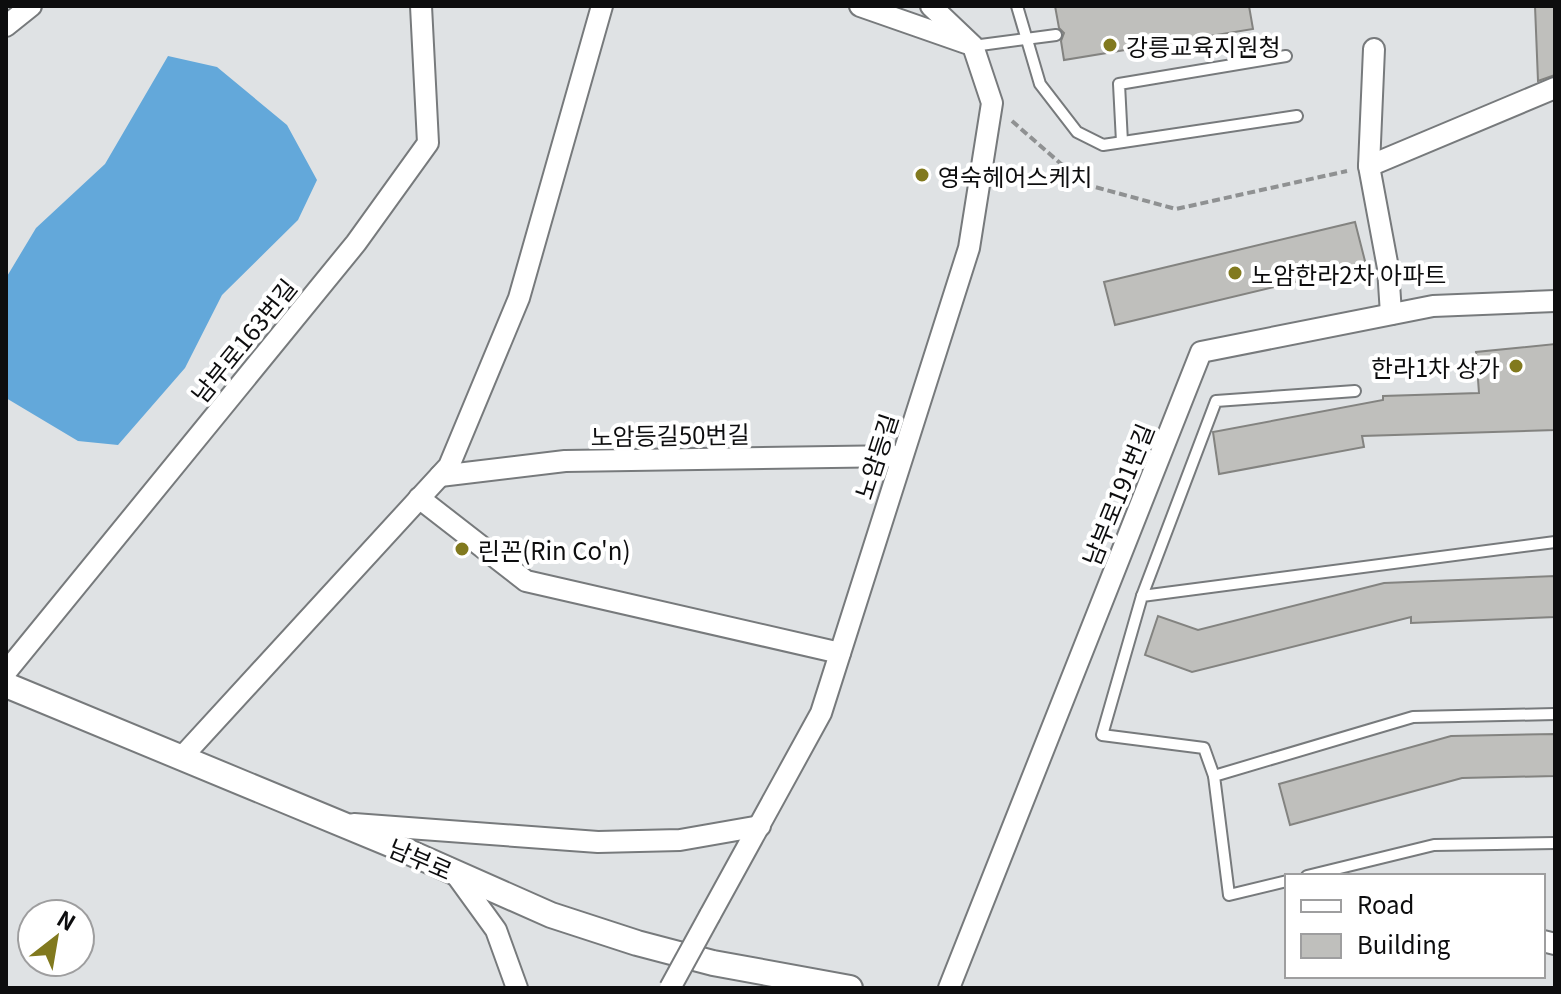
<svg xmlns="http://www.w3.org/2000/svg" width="1561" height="994" viewBox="0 0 1561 994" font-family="Georgia,'Noto Sans KR',serif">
	<rect width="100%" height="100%" fill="#dfe2e4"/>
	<!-- forest -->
	<polygon fill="#63a8da" points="168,56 217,67 287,125 317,180 298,220 222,295 185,368 118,445 78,441 6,398 6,278 36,228 105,164"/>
	<!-- building -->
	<g fill="#bfbfbc" stroke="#838380" stroke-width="2">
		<polygon points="1055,6 1249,6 1253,29 1064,60 1061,41 1064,33 1059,28"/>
		<polygon points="1535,6 1555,6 1555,75 1538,81"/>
		<polygon points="1355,222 1366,265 1115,325 1104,282"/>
		<polygon points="1555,344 1555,430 1362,436 1364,447 1219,474 1213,432 1383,400 1383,396 1479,393 1476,352"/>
		<polygon points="1555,576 1555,617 1411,623 1411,617 1192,672 1145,655 1158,616 1198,630 1384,583"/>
		<polygon points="1555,734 1555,776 1462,778 1290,825 1279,784 1451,736"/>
	</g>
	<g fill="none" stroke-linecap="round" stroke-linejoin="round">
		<!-- service casing -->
		<g stroke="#777a7c" stroke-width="14">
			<g id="service">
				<polyline points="1017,6 1040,84 1077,132 1103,145 1297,116"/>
				<polyline points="973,46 1056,35"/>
				<polyline points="1122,142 1119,84 1286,56"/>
				<polyline points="1142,596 1216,401 1355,391"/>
				<polyline points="1214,776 1204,748 1102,735 1142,596 1555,542"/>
				<polyline points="1307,876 1434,845 1555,843"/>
				<polyline points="1287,881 1229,895 1214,776 1413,717 1555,714"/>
			</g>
		</g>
		<!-- minor casing -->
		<g stroke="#777a7c" stroke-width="24">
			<g id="minor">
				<polyline points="860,6 966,43"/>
				<polyline points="6,26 31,6"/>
				<polyline points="1374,49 1369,166 1388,268 1391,314"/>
				<polyline points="1369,166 1555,88"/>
				<polyline points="440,476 565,461 902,456"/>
				<polyline points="419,498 526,581 840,653"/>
				<polyline points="6,672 356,243 428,143 421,6"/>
				<polyline points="181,758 449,466 519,298 602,6"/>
				<polyline points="354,824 598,842 680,840 760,826"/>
				<polyline points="454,872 496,930 517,988"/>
				<polyline points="710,915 821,713 969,248 992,103 973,46 931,6"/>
				<polyline points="1543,941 1555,944"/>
				<polyline points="949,988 1201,352 1433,306 1555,301"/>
			</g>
		</g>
		<!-- tertiary casing -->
		<g stroke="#777a7c" stroke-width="28">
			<polyline id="tertiary" points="6,685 402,849 551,915 637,943 713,963 850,988"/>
		</g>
		<!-- path -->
		<polyline stroke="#8f9192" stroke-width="4" stroke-dasharray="8 4" stroke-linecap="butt" points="1012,121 1084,184 1176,209 1347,171"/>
		<!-- service -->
		<use href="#service" stroke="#fff" stroke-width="10"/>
		<!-- minor -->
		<use href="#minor" stroke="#fff" stroke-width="20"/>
		<!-- tertiary -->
		<use href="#tertiary" stroke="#fff" stroke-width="24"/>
		<!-- minor-bridge casing -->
		<g stroke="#777a7c" stroke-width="24" stroke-linecap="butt">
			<polyline id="minor-bridge" points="670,988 710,915"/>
		</g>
		<!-- minor-bridge -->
		<use href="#minor-bridge" stroke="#fff" stroke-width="20"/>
	</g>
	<!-- markers -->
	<g fill="#81791e" stroke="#fff" stroke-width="3">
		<circle cx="1110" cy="45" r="8"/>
		<circle cx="922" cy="175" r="8"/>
		<circle cx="1235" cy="273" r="8"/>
		<circle cx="1516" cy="366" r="8"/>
		<circle cx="462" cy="549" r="8"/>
	</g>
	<g text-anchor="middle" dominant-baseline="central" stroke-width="8" stroke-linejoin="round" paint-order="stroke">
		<!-- poi labels -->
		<g font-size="24" fill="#0d0d0e" stroke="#fff" text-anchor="start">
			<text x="1126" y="45">강릉교육지원청</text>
			<text x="938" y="175">영숙헤어스케치</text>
			<text x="1251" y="273">노암한라2차 아파트</text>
			<text x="1500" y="366" text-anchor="end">한라1차 상가</text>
			<text x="478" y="549">린꼰(Rin Co'n)</text>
		</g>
		<!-- street labels -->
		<g font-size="24" fill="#0d0d0e" stroke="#fff">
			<text transform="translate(243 340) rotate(-51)">남부로163번길</text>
			<text transform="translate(670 434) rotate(-1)">노암등길50번길</text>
			<text transform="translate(875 456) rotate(-72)">노암등길</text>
			<text transform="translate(1117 494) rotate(-68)">남부로191번길</text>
			<text transform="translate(421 858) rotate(23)">남부로</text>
		</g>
	</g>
	<!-- border -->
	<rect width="1561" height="994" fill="none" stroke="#0d0d0e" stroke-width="16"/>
	<!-- legend -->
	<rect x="1285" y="874" width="260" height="104" fill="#ffffff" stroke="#9e9e9f" stroke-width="2"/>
	<rect x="1301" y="900" width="40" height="12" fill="#ffffff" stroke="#9e9e9f" stroke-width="2"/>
	<text x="1357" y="914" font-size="24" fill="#0d0d0e">Road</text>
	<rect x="1301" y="934" width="40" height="24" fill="#bfbfbc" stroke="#9e9e9f" stroke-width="2"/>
	<text x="1357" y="954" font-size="24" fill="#0d0d0e">Building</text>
	<!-- north arrow -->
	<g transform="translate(56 938) rotate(31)"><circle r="38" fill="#ffffff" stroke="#9e9e9f" stroke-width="2"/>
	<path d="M0-6L14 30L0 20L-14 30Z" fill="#81791e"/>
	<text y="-12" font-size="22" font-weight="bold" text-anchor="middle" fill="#0d0d0e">N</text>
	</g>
</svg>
